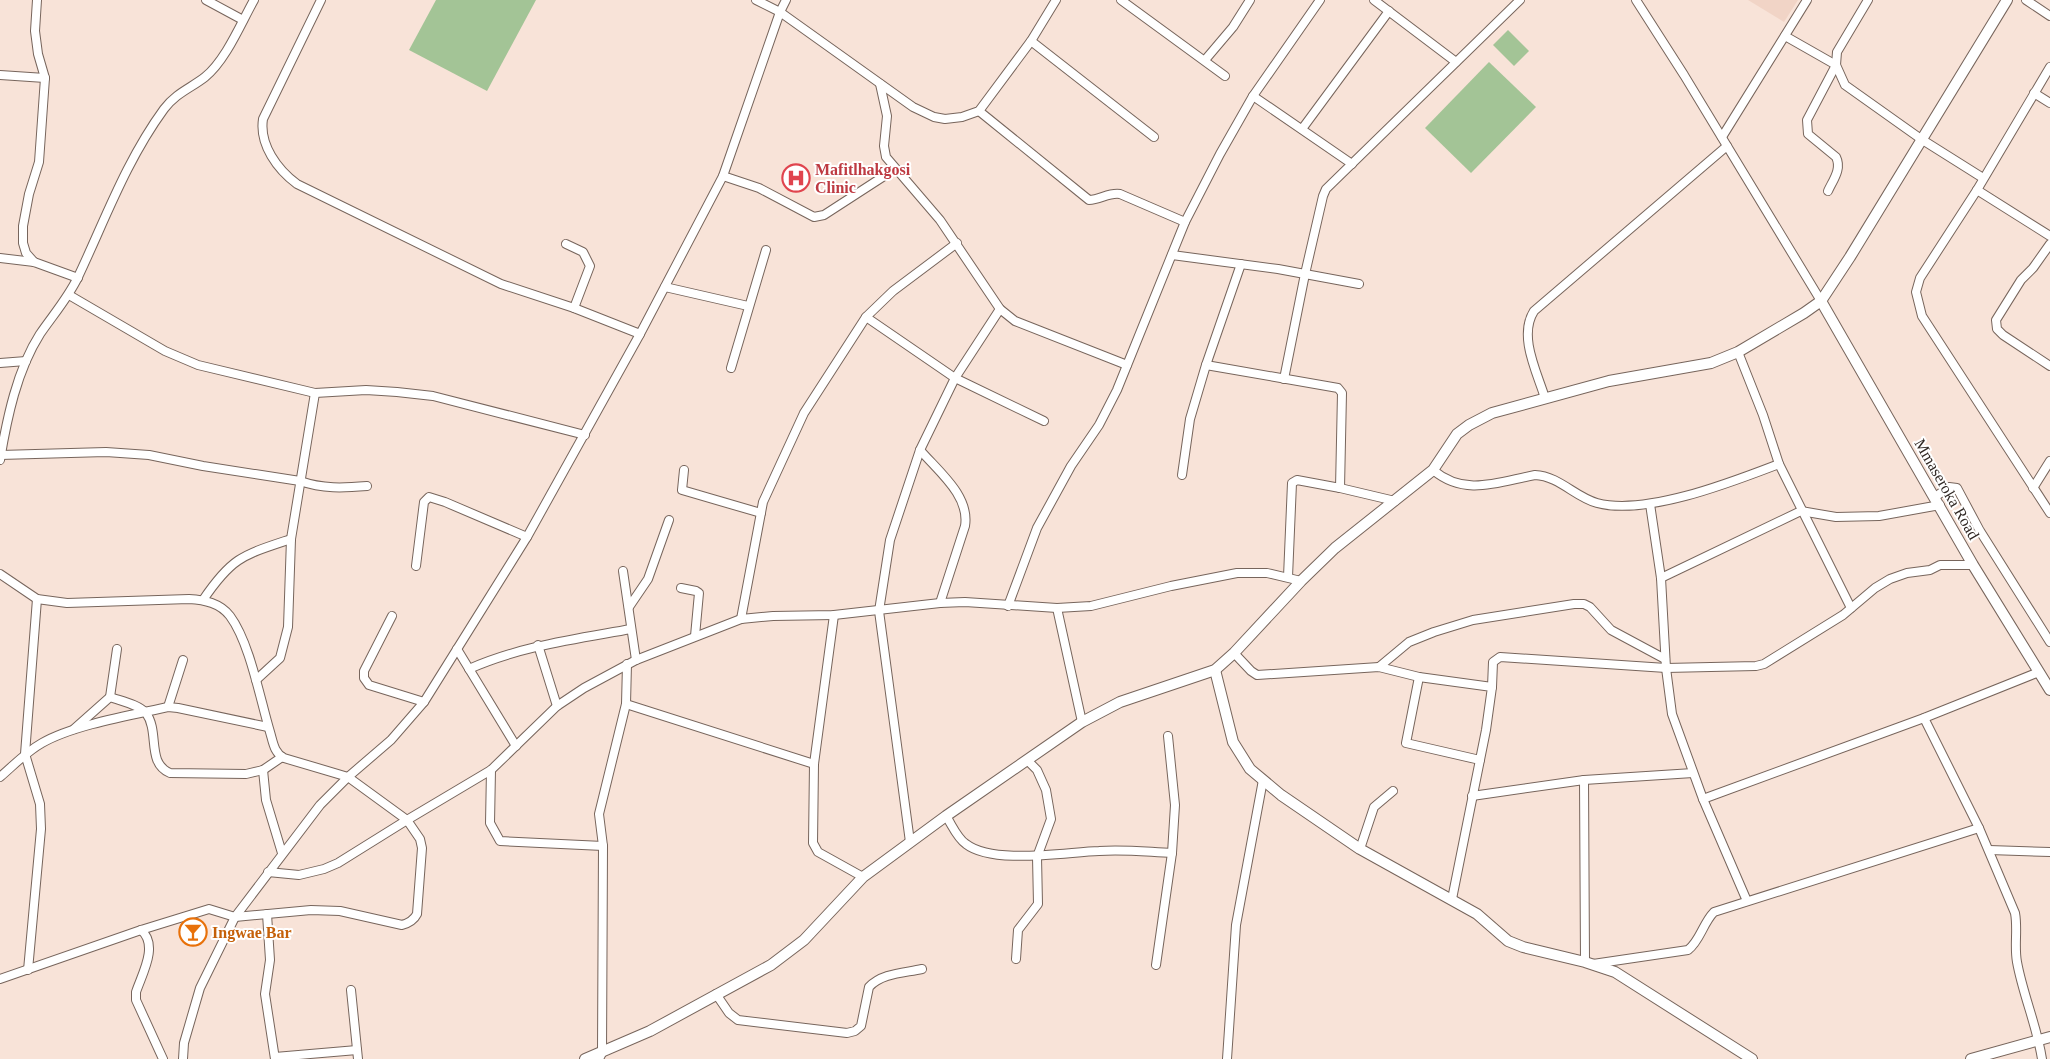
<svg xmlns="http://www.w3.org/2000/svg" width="2050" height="1059" viewBox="0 0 2050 1059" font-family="Georgia,serif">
	<rect width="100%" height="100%" fill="#f8e3d8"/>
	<!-- built -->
	<polygon fill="#f1d4c6" points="1748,0 1798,0 1784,22"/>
	<!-- green -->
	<g fill="#a3c496">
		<polygon points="436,0 536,0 487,91 409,50"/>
		<polygon points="1508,30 1529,51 1514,66 1493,45"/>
		<polygon points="1489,62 1536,107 1471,173 1425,128"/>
	</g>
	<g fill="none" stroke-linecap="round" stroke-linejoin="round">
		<!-- minor casing -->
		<g stroke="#77655c" stroke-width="10">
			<g id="minor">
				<polyline points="206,0 243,20"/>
				<path d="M321 0 263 119C259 145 278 170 297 184L501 284 574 308 640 334"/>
				<polyline points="756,0 780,12 913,107 934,117 945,119 962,117 979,111 1031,41 1056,0"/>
				<polyline points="1121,0 1225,76"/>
				<polyline points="1374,0 1456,62"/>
				<polyline points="1636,0 1684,75 1821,301"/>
				<polyline points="1868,0 1837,52 1836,65 1845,85 1921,139 1983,178"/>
				<polyline points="2026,0 2050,16"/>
				<path d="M1785 36 1836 65 1807 120 1808 134 1836 157C1842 169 1833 180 1828 191"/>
				<polyline points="1031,41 1154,137"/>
				<polyline points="1205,60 1233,27 1250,0"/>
				<polyline points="2050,67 1977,190 1920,278 1916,292 1922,316 2050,513"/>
				<polyline points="0,75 45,78"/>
				<polyline points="880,84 887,116 884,146 886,157 940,220 1000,309 1015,321 1127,365"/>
				<polyline points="2034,93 2050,103"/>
				<polyline points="1253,96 1352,164"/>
				<path d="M979 111 1089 200C1100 200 1109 192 1120 194L1185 222"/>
				<polyline points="1302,129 1389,11"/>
				<polyline points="1722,137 1807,0"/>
				<polyline points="723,176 759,188 814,217 824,215 895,169"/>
				<polyline points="1977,190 2050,236"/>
				<polyline points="566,244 583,252 590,266 574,308"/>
				<polyline points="2050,244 2033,268 2021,280 1996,320 1997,329 2003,335 2050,366"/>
				<polyline points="1172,255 1278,269 1359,284"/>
				<polyline points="0,258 34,262 78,278"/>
				<polyline points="34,262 26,253 23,243 23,226 29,194 39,162 45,78 38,54 35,31 37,0"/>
				<polyline points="665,287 748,306"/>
				<polyline points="69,295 165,351 198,365 315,393 366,390 397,392 433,396 585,435"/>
				<polyline points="866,317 955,378 1044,421"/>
				<polyline points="1738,352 1763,415 1779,464 1851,608"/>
				<polyline points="0,363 26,361"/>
				<polyline points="1206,365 1338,388 1342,393 1340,488"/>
				<polyline points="731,368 766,250"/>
				<polyline points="1284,379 1305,274 1323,196 1326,189 1520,0"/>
				<path d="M1545 398C1537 372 1518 336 1534 311L1727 146"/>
				<path d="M920 450C939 472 970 496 965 526L940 603"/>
				<path d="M0 455 106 452 149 455 203 466 300 481C323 489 343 488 367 486"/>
				<path d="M0 460C7 418 17 370 40 334 53 315 68 298 78 277 105 220 126 161 164 109 176 93 191 88 205 77 226 60 241 23 254 0"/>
				<polyline points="684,470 682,490 761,513"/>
				<path d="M1433 470C1465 497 1498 482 1535 475 1559 476 1575 497 1597 503 1646 516 1732 482 1779 464"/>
				<polyline points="1182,475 1190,419 1206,365 1241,264"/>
				<polyline points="2033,488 2050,461"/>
				<polyline points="1935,497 1949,487 1957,488 1980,531 2050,642"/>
				<polyline points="1650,504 1661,578 1666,668 1672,714 1703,799 1747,901"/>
				<polyline points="416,566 424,502 429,497 445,502 527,537"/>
				<polyline points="623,571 636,660"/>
				<path d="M0 574 37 599 67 603 189 599C205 600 220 603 230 616 250 643 260 699 270 732 273 742 274 753 284 758L348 777 407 820 420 839 422 848 417 914C414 920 409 923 402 925L340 911 311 910 235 917 209 909 141 930 0 979"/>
				<polyline points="1288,577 1292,483 1297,480 1340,488 1395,501"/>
				<polyline points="1661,578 1801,511 1836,517 1879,516 1940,505"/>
				<polyline points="681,588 696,591 699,593 695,636"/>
				<path d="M203 600C232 557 243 555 291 539"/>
				<polyline points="1008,606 1037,528 1071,466 1099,425 1117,390 1185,222 1220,154 1253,96 1320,0"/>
				<polyline points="629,607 648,579 669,520"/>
				<polyline points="1057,608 1082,722"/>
				<polyline points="834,615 814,764 813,843 818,852 863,877"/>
				<polyline points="392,616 364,671 364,678 369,685 424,702"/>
				<polyline points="741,619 763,502 804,413 866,317 893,291 957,243"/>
				<polyline points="538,645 557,706"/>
				<polyline points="457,649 516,746"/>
				<polyline points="1234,653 1251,671 1257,675 1379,667 1419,677 1492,687 1486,730 1452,899"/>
				<polyline points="1379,667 1409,642 1434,632 1473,620 1574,604 1584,604 1590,607 1611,630 1665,659"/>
				<path d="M469 669C521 646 576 639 631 629"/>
				<polyline points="1419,677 1406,743 1480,760"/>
				<polyline points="256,680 280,658 288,627 291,539 315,393"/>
				<polyline points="1492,687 1493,662 1500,657 1666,668 1756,666 1764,664 1843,615 1875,588 1890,579 1907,573 1930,570 1940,565 1973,565"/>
				<polyline points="110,697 117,649"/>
				<polyline points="626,704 814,764"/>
				<polyline points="168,707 183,660"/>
				<path d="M1924 718 1979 828 2015 913C2018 929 2014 946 2017 962 2023 995 2037 1026 2042 1059"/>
				<path d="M74 729 110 697C121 701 138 704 146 713 160 732 146 763 170 773L246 774 263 770 282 757"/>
				<polyline points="263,770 266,800 282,853"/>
				<polyline points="491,770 490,823 500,841 603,846"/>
				<path d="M0 777C14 765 26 752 42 743 73 725 132 715 168 707L178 708 268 727"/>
				<polyline points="1584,780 1585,962"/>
				<polyline points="1472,796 1584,780 1693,773"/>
				<polyline points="1703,799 1924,718 2039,672"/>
				<path d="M946 816C952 825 957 838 966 844 993 865 1066 852 1099 851 1123 849 1148 852 1172 853"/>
				<polyline points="910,842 879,611 890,540 920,450 955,378 1000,309"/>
				<polyline points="1360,849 1374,807 1393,791"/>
				<polyline points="1989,850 2050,852"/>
				<polyline points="268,872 299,875 324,869 338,863 407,820 491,770 557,706 584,688 636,660 741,619 773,616 834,615 940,603 965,602 1057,608 1091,606 1171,586 1237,573 1267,573 1301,581"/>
				<polyline points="267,914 270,960 265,994 275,1059"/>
				<path d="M141 930C159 945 142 974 136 992V1000L163 1059"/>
				<polyline points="1016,959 1018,930 1038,904 1037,857 1051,819 1046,790 1037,770 1027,760"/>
				<path d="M1593 964 1688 950C1700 941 1703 923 1714 912L1979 828"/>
				<polyline points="1156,965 1172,853 1175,805 1168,736"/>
				<polyline points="28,970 41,829 40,804 25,754 37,599"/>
				<polyline points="351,990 358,1059"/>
				<path d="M716 994 729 1013 738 1020 847 1033 855 1031 861 1026 869 987C882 973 904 973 922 969"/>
				<polyline points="275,1057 357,1050"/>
				<polyline points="183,1059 184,1043 200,988 235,917 320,805 348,777 391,740 424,702 527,537 640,334 723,176 780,12 786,0"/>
				<polyline points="599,1059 602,1053 603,846 599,814 626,704 627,664"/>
				<polyline points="1227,1059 1236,925 1263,780"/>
			</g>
		</g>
		<!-- tertiary casing -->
		<g stroke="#77655c" stroke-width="12">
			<g id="tertiary">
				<polyline points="1821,301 1973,565 2050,690"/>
				<polyline points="1215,670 1233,742 1250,769 1281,795 1360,849 1477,914 1508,941 1523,947 1585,962 1615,972 1752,1059"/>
				<polyline points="585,1059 650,1031 771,965 804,940 863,877 946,816 1082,722 1120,702 1215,670 1234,653 1301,581 1335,548 1433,470 1457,434 1469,425 1492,413 1609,381 1711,363 1738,352 1804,313 1821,301 1850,257 2007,0"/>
				<polyline points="1971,1059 2050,1037"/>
			</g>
		</g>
		<!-- minor -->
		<use href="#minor" stroke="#fff" stroke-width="8"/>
		<!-- tertiary -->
		<use href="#tertiary" stroke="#fff" stroke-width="10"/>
	</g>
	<!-- icons -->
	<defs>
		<g id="hospital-ring" transform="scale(1.4375)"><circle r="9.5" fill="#fff" stroke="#e0444e" stroke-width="1.5"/><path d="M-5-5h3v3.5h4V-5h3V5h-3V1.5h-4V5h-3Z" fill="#e0444e"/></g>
		<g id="bar-ring" transform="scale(1.4375)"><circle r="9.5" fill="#fff" stroke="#e8710a" stroke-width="1.5"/><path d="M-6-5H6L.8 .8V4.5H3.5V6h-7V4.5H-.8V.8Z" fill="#e8710a"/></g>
	</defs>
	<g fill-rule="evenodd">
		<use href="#hospital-ring" x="796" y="178"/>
		<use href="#bar-ring" x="193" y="932"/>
	</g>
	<g text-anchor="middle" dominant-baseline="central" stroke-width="4" stroke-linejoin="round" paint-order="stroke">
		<!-- health labels -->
		<g font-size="16" font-weight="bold" fill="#be3a42" stroke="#fff" text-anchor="start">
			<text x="815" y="169">Mafitlhakgosi<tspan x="815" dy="18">Clinic</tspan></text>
		</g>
		<!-- street labels -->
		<g font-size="16" fill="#312925" stroke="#fff">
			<text transform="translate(1947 489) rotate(60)">Mmaseroka Road</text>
		</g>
		<!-- food labels -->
		<g font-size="16" font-weight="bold" fill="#c56008" stroke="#fff" text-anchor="start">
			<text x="212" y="932">Ingwae Bar</text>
		</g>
	</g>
</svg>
